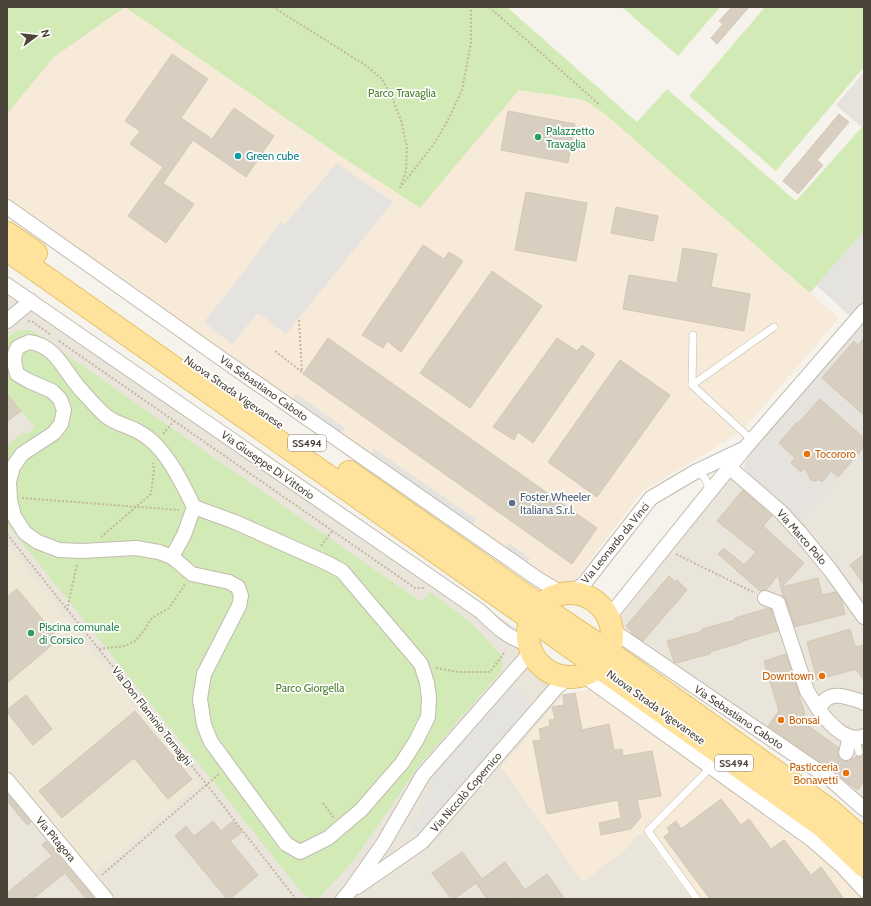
<svg xmlns="http://www.w3.org/2000/svg" width="871" height="906" viewBox="0 0 871 906" font-family="Cabin,sans-serif">
	<rect width="100%" height="100%" fill="#f6f3ec"/>
	<!-- residential -->
	<g fill="#eae5da">
		<polygon points="7,281 524,634 526,650 534,668 563,695 552,707 626,849 636,835 644,834 691,899 7,899"/>
		<polygon points="864,452 864,610 798,524"/>
		<polygon points="731,470 800,536 864,625 864,796 863,798 833,779 613,628 611,619"/>
	</g>
	<!-- commercial -->
	<g fill="#f7ead8">
		<polygon points="125,7 339,155 419,207 519,90 579,99 589,103 605,114 839,318 742,431 643,491 568,589 552,593 7,213 7,114 54,57"/>
		<polygon points="610,684 864,881 864,899 691,899 644,834 636,835 626,849 583,882 501,767 563,695"/>
	</g>
	<!-- industrial -->
	<g fill="#e6e2dd">
		<polygon points="864,72 864,129 836,105"/>
		<polygon points="864,275 864,452 798,524 743,467 752,450 859,325 838,305"/>
	</g>
	<!-- education -->
	<polygon fill="#efe8d6" points="7,544 199,784 93,875 7,772"/>
	<!-- green -->
	<g fill="#d2eab5">
		<polygon points="7,7 507,7 637,122 667,89 796,201 862,127 864,129 864,231 810,293 605,114 589,103 579,99 519,90 420,208 339,155 125,7 54,57 7,114"/>
		<polygon points="622,7 720,7 678,56"/>
		<polygon points="765,7 864,7 864,67 776,171 689,96"/>
		<path d="M20 330H31L421 602 430 592 459 613 475 627 502 656C502 663 503 668 499 674L421 763 354 860 320 897C313 900 309 898 303 894L7 524V446L23 432 26 435 35 427 12 400 7 401V338L15 332Z"/>
	</g>
	<!-- parking -->
	<g fill="#e5e3e0">
		<polygon points="337,163 393,202 286,334 258,313 232,344 204,322 249,265 280,222 285,224"/>
		<polygon points="864,231 864,275 838,305 816,285"/>
		<polygon points="296,394 345,428 341,434 292,400"/>
		<polygon points="374,449 476,519 472,525 370,456"/>
		<polygon points="509,543 530,558 526,563 505,549"/>
		<polygon points="510,685 532,706 421,837 411,827 432,795 431,778"/>
	</g>
	<!-- building -->
	<g fill="#d8cfc1" stroke="#d3c7b4">
		<polygon points="732,7 749,7 717,44 711,38 723,24 719,21"/>
		<polygon points="172,54 208,79 181,118 212,139 234,108 274,136 246,177 193,140 163,183 194,204 166,243 128,216 163,167 130,144 140,131 125,121"/>
		<polygon points="508,111 575,124 568,163 501,150"/>
		<polygon points="839,114 849,122 817,160 823,165 798,194 783,181"/>
		<polygon points="526,192 587,203 576,261 515,250"/>
		<polygon points="616,207 658,216 653,241 611,233"/>
		<polygon points="423,245 444,259 449,252 463,261 401,352 387,341 383,348 362,335"/>
		<polygon points="683,248 717,254 711,287 750,294 744,331 623,309 629,275 677,283"/>
		<polygon points="492,271 542,306 470,408 420,373"/>
		<polygon points="328,338 597,528 572,564 303,374"/>
		<polygon points="557,338 577,351 582,345 595,354 533,443 518,432 514,440 493,427"/>
		<polygon points="864,338 864,415 822,378 854,341 858,345"/>
		<polygon points="620,360 670,395 597,497 548,462"/>
		<polygon points="7,394 21,411 7,422"/>
		<polygon points="820,399 864,438 864,447 838,477 831,471 822,482 819,480 814,481 811,480 805,468 801,472 791,463 795,458 779,443 797,422 798,423"/>
		<polygon points="743,490 772,516 763,526 804,563 782,587 818,578 822,595 836,592 841,599 845,614 795,627 786,600 783,596 778,575 766,590 760,591 718,554 724,548 744,565 756,552 717,521"/>
		<polygon points="864,554 864,585 850,565"/>
		<polygon points="669,576 675,582 677,580 687,590 643,641 631,633 632,632 626,626"/>
		<polygon points="17,589 59,639 7,683 7,597"/>
		<polygon points="769,608 771,609 778,631 742,641 743,642 710,652 710,654 676,663 674,662 667,641 703,631 702,629 735,620 735,618"/>
		<polygon points="850,629 855,647 864,645 864,680 856,669 817,680 807,642"/>
		<polygon points="786,654 805,714 800,720 839,748 838,756 840,759 844,761 849,761 853,758 854,759 856,756 860,757 862,756 864,753 863,747 864,745 864,781 858,790 844,780 835,772 768,726 779,711 764,661"/>
		<polygon points="575,693 582,730 609,724 614,750 622,749 623,756 652,751 661,796 637,800 641,817 631,829 601,835 599,823 621,818 618,800 547,814 533,741 541,740 539,729 550,726 549,720 555,719 552,707 564,705 563,695"/>
		<polygon points="26,695 52,729 33,745 7,712 7,710"/>
		<polygon points="135,711 192,779 168,799 134,758 62,818 39,791"/>
		<polygon points="7,793 31,822 27,825 7,801"/>
		<polygon points="721,799 741,825 749,819 771,849 784,840 811,875 821,867 844,899 710,899 664,837 670,832 667,828 676,821 681,829"/>
		<polygon points="213,821 221,831 233,821 242,832 230,841 258,875 230,899 227,899 175,836 186,826 194,836"/>
		<polygon points="46,841 95,899 86,899 65,873 33,899 7,899 7,893 52,856 42,845"/>
		<polygon points="462,852 482,879 505,862 525,890 512,899 487,899 476,883 454,899 451,899 432,873"/>
		<polygon points="547,874 565,899 512,899"/>
	</g>
	<g fill="none" stroke-linecap="round" stroke-linejoin="round">
		<!-- street-tunnel -->
		<polyline stroke="#d4d0c8" stroke-width="14" stroke-dasharray="14 7" stroke-linecap="butt" points="834,773 846,753"/>
		<!-- lane casing -->
		<g stroke="#c2bbae" stroke-width="8">
			<g id="lane">
				<polyline points="693,335 692,385 774,327"/>
				<polyline points="692,385 752,440"/>
				<path d="M696 472C707 477 707 481 709 492"/>
				<polyline points="855,738 859,752"/>
				<polyline points="697,899 648,831 711,767"/>
			</g>
		</g>
		<!-- street casing -->
		<g stroke="#c2bbae" stroke-width="16">
			<g id="street">
				<polyline points="7,207 222,359 538,579 563,594"/>
				<path d="M7 285 480 611C495 625 508 639 529 644"/>
				<polyline points="7,321 31,301"/>
				<path d="M29 342C57 345 65 374 83 392 90 400 98 409 106 416 116 424 129 426 139 432 145 435 151 440 156 445 173 463 183 485 194 507L184 535 172 557 159 552 136 548 82 551 59 550 38 542 25 533 14 516 10 500 9 482 13 467 22 454 54 433 61 424 64 410 60 399 52 391 29 381 17 374C14 363 12 357 18 347Z"/>
				<polyline points="729,467 781,512 801,534 831,571 864,617"/>
				<polyline points="172,557 192,574 229,582 238,587 241,596 239,606 204,674 200,699 204,725 211,742 286,844 300,852 328,838 361,810 402,763 416,741 428,717 429,698 427,683 421,664 342,571 327,563 235,522 194,507"/>
				<polyline points="569,593 583,585 651,498 695,472 741,450"/>
				<polyline points="765,598 778,603 807,691 819,710"/>
				<polyline points="608,618 745,448 864,311"/>
				<polyline points="612,630 830,779 864,809"/>
				<polyline points="583,675 811,839 843,867 864,890"/>
				<path d="M864 703 863 702C851 699 834 690 824 701 822 703 820 707 819 710 828 722 847 744 864 736"/>
				<polyline points="846,753 850,737"/>
				<polyline points="7,780 106,899"/>
				<polyline points="357,887 422,842 556,688 569,677"/>
				<polyline points="343,899 350,891 383,844 423,775 531,652"/>
			</g>
		</g>
		<!-- primary casing -->
		<g stroke="#e6c16a" stroke-width="24">
			<g id="primary">
				<polyline points="7,233 36,253"/>
				<polyline points="7,250 531,619 822,826 864,866"/>
				<polyline points="349,472 526,596 609,652 831,811 864,840"/>
				<circle cx="570" cy="635" r="42"/>
			</g>
		</g>
		<!-- path -->
		<g stroke="#c4b79f" stroke-width="2" stroke-dasharray="2 2" stroke-linecap="butt">
			<polyline points="273,7 365,65 382,79 391,95 401,120 407,147 406,171 400,188"/>
			<polyline points="489,7 600,105"/>
			<polyline points="402,185 434,144 448,120 462,90 471,43 471,7"/>
			<polyline points="299,320 302,372"/>
			<polyline points="28,321 33,322 51,335"/>
			<polyline points="59,341 415,588 424,588"/>
			<polyline points="275,351 302,372"/>
			<polyline points="163,434 174,421"/>
			<polyline points="22,498 179,510"/>
			<polyline points="7,534 207,785 296,899"/>
			<polyline points="101,537 151,494 154,470 153,463"/>
			<polyline points="321,546 332,531"/>
			<polyline points="676,554 755,593"/>
			<polyline points="67,610 77,564"/>
			<polyline points="99,649 125,646 135,641 143,632 152,618 169,608 186,583"/>
			<polyline points="436,668 458,672 490,672 502,656 505,651"/>
			<polyline points="323,803 334,818"/>
			<polyline points="102,875 219,774"/>
		</g>
		<!-- lane -->
		<use href="#lane" stroke="#fff" stroke-width="7"/>
		<!-- street -->
		<use href="#street" stroke="#fff" stroke-width="14"/>
		<!-- primary -->
		<use href="#primary" stroke="#ffe39c" stroke-width="22"/>
	</g>
	<!-- markers -->
	<g fill="#2e9e5b" stroke="#fff" stroke-width="1.5">
		<circle cx="538" cy="137" r="4"/>
		<circle cx="31" cy="633" r="4"/>
	</g>
	<circle fill="#0f9aa8" stroke="#fff" stroke-width="1.5" cx="238" cy="156" r="4"/>
	<g fill="#e8710a" stroke="#fff" stroke-width="1.5">
		<circle cx="807" cy="454" r="4"/>
		<circle cx="822" cy="676" r="4"/>
		<circle cx="781" cy="720" r="4"/>
		<circle cx="846" cy="773" r="4"/>
	</g>
	<circle fill="#5c6f8a" stroke="#fff" stroke-width="1.5" cx="512" cy="503" r="4"/>
	<g text-anchor="middle" dominant-baseline="central" stroke-width="3.5" stroke-linejoin="round" paint-order="stroke">
		<!-- shield labels -->
		<g fill="#fff" stroke="#817c74" stroke-width="1">
			<rect x="288" y="435" width="38" height="16" rx="3"/>
			<rect x="715" y="755" width="38" height="16" rx="3"/>
		</g>
		<g font-size="10" font-weight="bold" fill="#4b4439">
			<text x="307" y="443">SS494</text>
			<text x="734" y="763">SS494</text>
		</g>
		<!-- park labels -->
		<g font-size="11" fill="#4a7f2a" stroke="#fff">
			<text x="402" y="93">Parco Travaglia</text>
			<text x="310" y="688">Parco Giorgella</text>
		</g>
		<!-- leisure labels -->
		<g font-size="11" fill="#27864d" stroke="#fff" text-anchor="start">
			<text x="546" y="131">Palazzetto<tspan x="546" dy="13">Travaglia</tspan></text>
			<text x="39" y="627">Piscina comunale<tspan x="39" dy="13">di Corsico</tspan></text>
		</g>
		<!-- culture labels -->
		<g font-size="11" fill="#0d838f" stroke="#fff" text-anchor="start">
			<text x="246" y="156">Green cube</text>
		</g>
		<!-- street labels -->
		<g font-size="11" fill="#4b4439" stroke="#fff">
			<text transform="translate(264 388) rotate(35)">Via Sebastiano Caboto</text>
			<text transform="translate(234 392) rotate(35)">Nuova Strada Vigevanese</text>
			<text transform="translate(268 465) rotate(35)">Via Giuseppe Di Vittorio</text>
			<text transform="translate(802 537) rotate(49)">Via Marco Polo</text>
			<text transform="translate(615 543) rotate(-51)">Via Leonardo da Vinci</text>
			<text transform="translate(656 707) rotate(36)">Nuova Strada Vigevanese</text>
			<text transform="translate(152 716) rotate(52)">Via Don Flaminio Tornaghi</text>
			<text transform="translate(739 717) rotate(34)">Via Sebastiano Caboto</text>
			<text transform="translate(466 792) rotate(-49)">Via Niccolò Copernico</text>
			<text transform="translate(56 839) rotate(50)">Via Pitagora</text>
		</g>
		<!-- food labels -->
		<g font-size="11" fill="#c56008" stroke="#fff" text-anchor="start">
			<text x="815" y="454">Tocororo</text>
			<text x="814" y="676" text-anchor="end">Downtown</text>
			<text x="789" y="720">Bonsai</text>
			<text x="838" y="767" text-anchor="end">Pasticceria<tspan x="838" dy="13">Bonavetti</tspan></text>
		</g>
		<!-- service labels -->
		<g font-size="11" fill="#4e5e75" stroke="#fff" text-anchor="start">
			<text x="520" y="497">Foster Wheeler<tspan x="520" dy="13">Italiana S.r.l.</tspan></text>
		</g>
	</g>
	<!-- border -->
	<rect width="871" height="906" fill="none" stroke="#4b4439" stroke-width="16"/>
	<!-- north arrow -->
	<g transform="translate(36 36) rotate(75)" stroke="#ffffff" stroke-width="3" paint-order="stroke">
	<path d="M0-3L7 15L0 10L-7 15Z" fill="#4b4439"/>
	<text y="-6" font-size="11" font-weight="bold" text-anchor="middle" fill="#4b4439">N</text>
	</g>
</svg>
